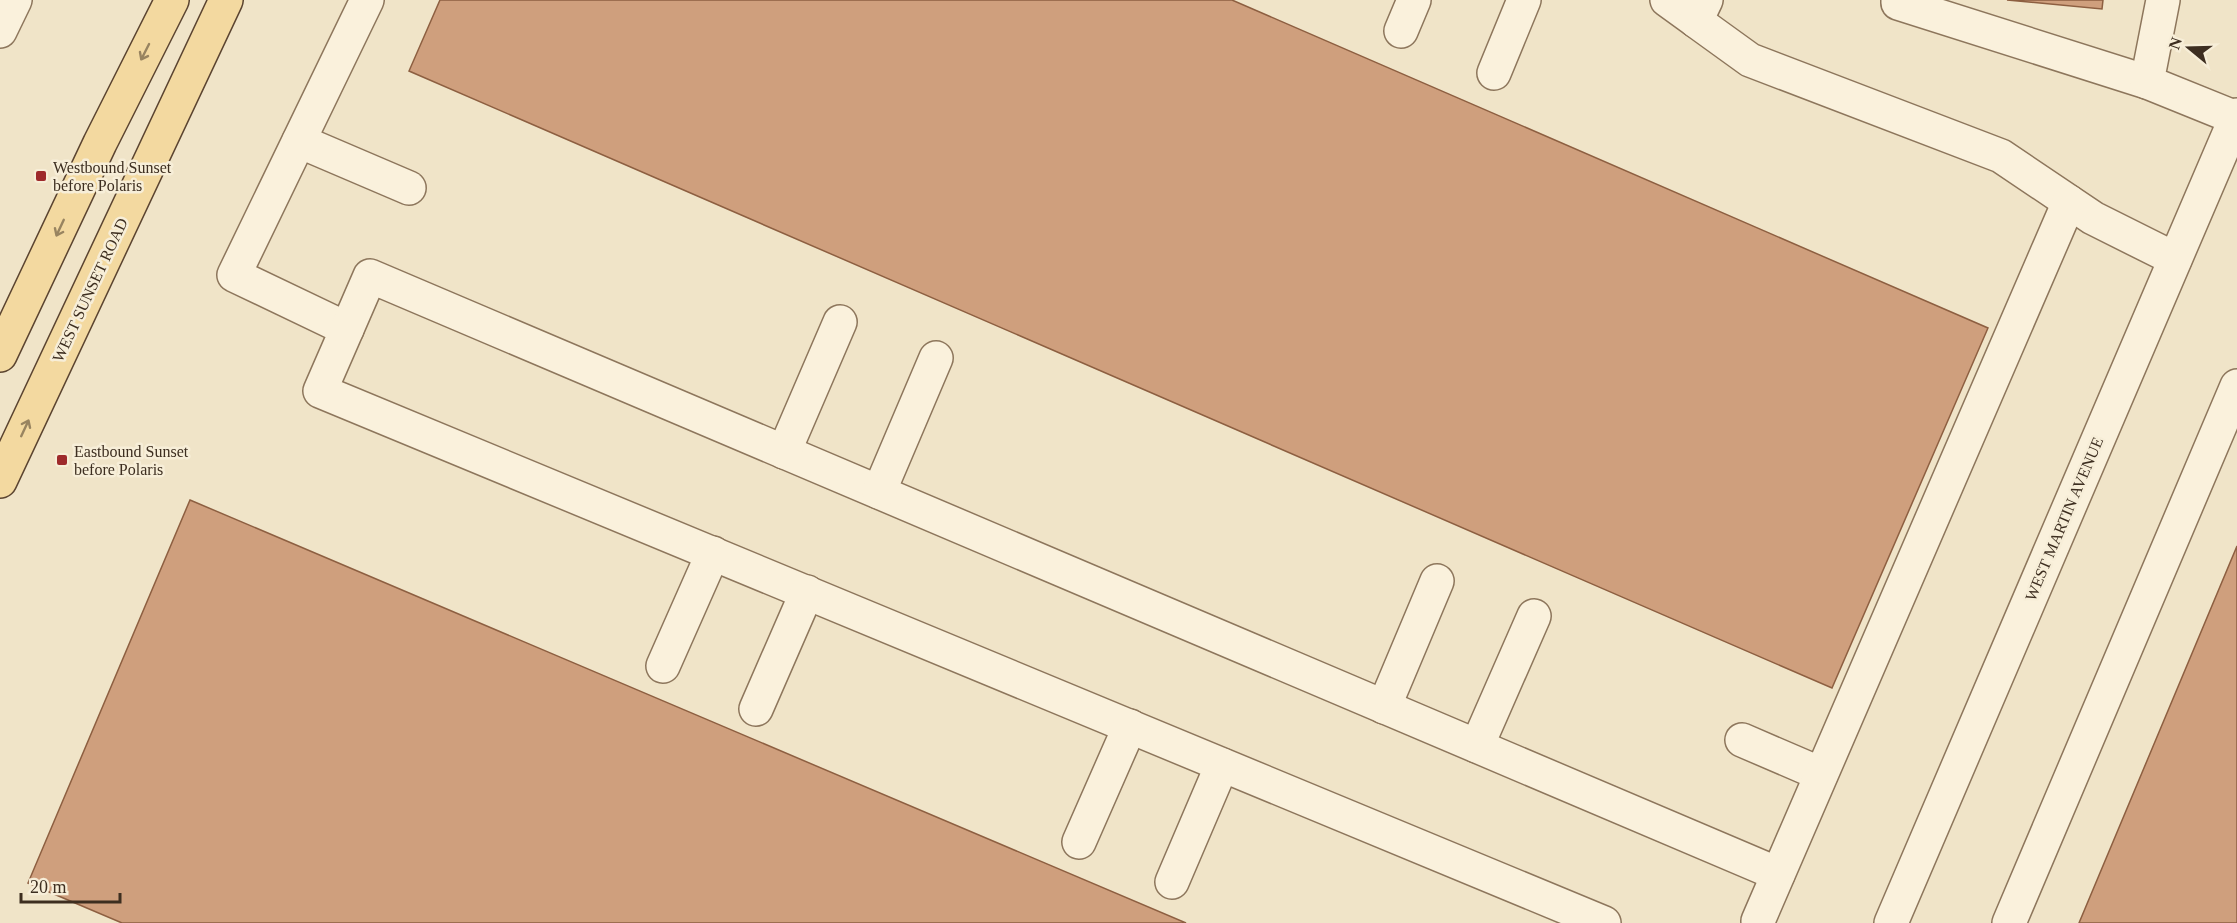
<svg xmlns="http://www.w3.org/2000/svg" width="2237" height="923" viewBox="0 0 2237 923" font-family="'Times New Roman',serif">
	<rect width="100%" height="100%" fill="#f0e4c8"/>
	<!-- building -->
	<g fill="#cf9f7d" stroke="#8d5f41" stroke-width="1.5">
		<polygon points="440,0 1232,0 1988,328 1832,688 409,71"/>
		<polygon points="2007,0 2103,0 2102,9"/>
		<polygon points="190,500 1186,923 122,923 28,883"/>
		<polygon points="2237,546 2237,923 2079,923"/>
	</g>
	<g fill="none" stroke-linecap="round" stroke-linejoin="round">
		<!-- minor casing -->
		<g stroke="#8d765c" stroke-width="36">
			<g id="minor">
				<polyline points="367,0 234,275 347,329 320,391 1604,923"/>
				<polyline points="1667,0 1696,21 1706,0"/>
				<polyline points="1898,0 1898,3 2147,82"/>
				<polyline points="2163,0 2147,82 2236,118"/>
				<polyline points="1696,21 1750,60 2001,156 2093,218 2175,259"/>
				<polyline points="0,31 15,0"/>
				<polyline points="1401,31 1414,0"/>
				<polyline points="1494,73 1524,0"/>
				<polyline points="299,141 409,188"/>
				<polyline points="347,329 370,276 1778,874"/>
				<polyline points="784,452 840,322"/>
				<polyline points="879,492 936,358"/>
				<polyline points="663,666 713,553"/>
				<polyline points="1384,707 1437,581"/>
				<polyline points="756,709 807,592"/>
				<polyline points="1742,740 1821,774"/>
				<polyline points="1477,746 1534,616"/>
				<polyline points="1079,842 1130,726"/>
				<polyline points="1172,882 1222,765"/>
				<polyline points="1758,921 2069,202"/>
				<polyline points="1891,923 2237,115"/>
				<polyline points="2009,923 2237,386"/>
			</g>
		</g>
		<!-- major casing -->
		<g stroke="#5b4430" stroke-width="36">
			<g id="major">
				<polyline points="0,355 100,143 172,0"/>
				<polyline points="0,481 226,0"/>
			</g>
		</g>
		<!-- minor -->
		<use href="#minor" stroke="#faf1dc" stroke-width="33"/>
		<!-- major -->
		<use href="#major" stroke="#f3d9a0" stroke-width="33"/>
	</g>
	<!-- one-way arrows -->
	<defs><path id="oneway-shaft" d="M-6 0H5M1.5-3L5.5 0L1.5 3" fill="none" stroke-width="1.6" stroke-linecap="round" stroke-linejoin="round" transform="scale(1.5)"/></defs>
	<g stroke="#988460">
		<use href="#oneway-shaft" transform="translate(145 52) rotate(117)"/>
		<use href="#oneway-shaft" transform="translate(60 228) rotate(115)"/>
		<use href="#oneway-shaft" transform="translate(25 428) rotate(-65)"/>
	</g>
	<!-- markers -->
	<g fill="#9e2a2b" stroke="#f7eed8" stroke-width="2">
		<rect x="35" y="170" width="12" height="12" rx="3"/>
		<rect x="56" y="454" width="12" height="12" rx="3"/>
	</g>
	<g text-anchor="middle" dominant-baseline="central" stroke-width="5" stroke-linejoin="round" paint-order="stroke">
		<!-- poi labels -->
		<g font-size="16" fill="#3d2e20" stroke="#f7eed8" text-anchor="start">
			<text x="53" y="167">Westbound Sunset<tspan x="53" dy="18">before Polaris</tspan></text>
			<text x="74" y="451">Eastbound Sunset<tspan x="74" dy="18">before Polaris</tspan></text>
		</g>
		<!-- street labels -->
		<g font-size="16" fill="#3d2e20" stroke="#f7eed8">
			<text transform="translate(90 290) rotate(-65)">WEST SUNSET ROAD</text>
			<text transform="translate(2064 519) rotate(-67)">WEST MARTIN AVENUE</text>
		</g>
	</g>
	<!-- north arrow -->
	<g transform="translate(2189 48) rotate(289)" stroke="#f7eed8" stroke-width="4.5" paint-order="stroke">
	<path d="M0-4.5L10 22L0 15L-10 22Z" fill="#3d2e20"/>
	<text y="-9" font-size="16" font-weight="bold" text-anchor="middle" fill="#3d2e20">N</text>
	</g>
	<!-- scale -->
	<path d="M21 893v9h99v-9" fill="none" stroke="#3d2e20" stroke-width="3"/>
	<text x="30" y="893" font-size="18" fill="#3d2e20" stroke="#f7eed8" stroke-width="4.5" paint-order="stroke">20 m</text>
</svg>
